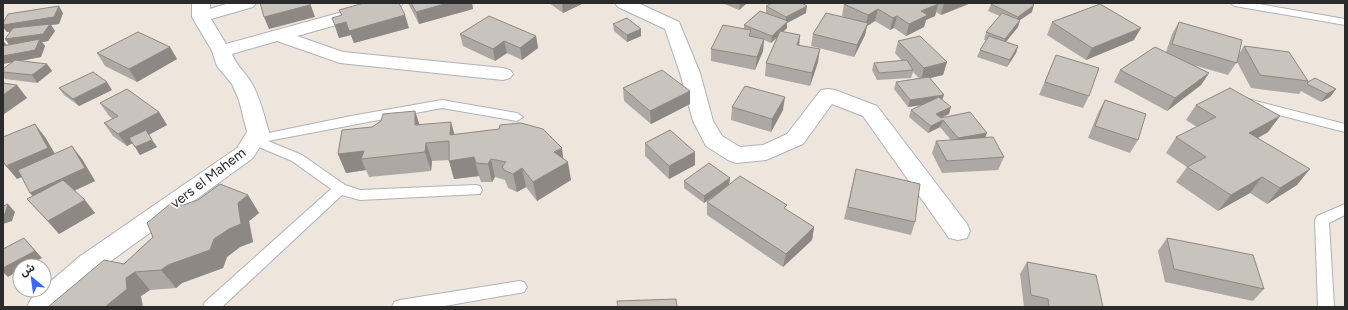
<svg xmlns="http://www.w3.org/2000/svg" width="1348" height="310" viewBox="0 0 1348 310" font-family="Figtree,'Noto Sans Arabic',sans-serif">
	<rect width="100%" height="100%" fill="#eee6dd"/>
	<g fill="none" stroke-linecap="round" stroke-linejoin="round">
		<!-- lane casing -->
		<g stroke="#adb1bb" stroke-width="2">
			<g id="lane">
				<polygon points="1230,3 1253,3 1345,19 1345,25 1235,6"/>
				<polygon points="1248,99 1345,124 1345,132 1244,106 1242,103"/>
				<polygon points="442,100 517,113 523,117 517,121 442,108 268,141 302,155 345,185 360,190 475,185 480,186 482,190 480,194 360,200 342,195 222,307 203,307 205,302 331,189 292,161 249,143 247,140 249,137 351,116"/>
				<polygon points="1345,204 1345,215 1329,223 1334,307 1318,307 1315,220 1317,216"/>
				<polygon points="519,281 524,282 527,287 524,292 519,293 439,307 392,307 394,302 400,300"/>
			</g>
		</g>
		<!-- street casing -->
		<g stroke="#adb1bb" stroke-width="2">
			<g id="street">
				<path d="M192 3H210V9L229 3H256L253 7 211 19 226 44 375 3H403L400 7 297 36 343 52 503 68 510 70 513 74 510 78 503 80 340 63 277 41 232 54C236 65 245 72 251 82 260 97 264 115 269 132L253 158 97 271 58 307H27L31 299 41 290H44V287L79 257 237 148 247 132 239 100 232 84 217 66 212 51 192 17Z"/>
				<polygon points="615,3 638,3 679,22 700,73 713,121 722,136 740,147 763,145 787,134 821,90 828,89 835,90 877,106 967,224 970,231 967,238 958,240 949,238 863,116 832,104 803,144 766,160 736,163 728,160 706,146 693,121 680,73 665,29 618,7"/>
			</g>
		</g>
		<!-- lane -->
		<use href="#lane" fill="#fff" fill-rule="evenodd"/>
		<!-- street -->
		<use href="#street" fill="#fff" fill-rule="evenodd"/>
	</g>
	<!-- wall -->
	<g fill="#ada8a3">
		<polygon points="408,3 472,3 473,9 419,24"/>
		<polygon points="549,3 584,3 563,13"/>
		<polygon points="722,3 747,3 739,10"/>
		<polygon points="845,3 971,3 941,15 936,12 935,16 926,20 924,27 906,36 894,28 890,30 875,21 867,26 865,35 854,57 811,46 813,34 844,17 842,16 844,4"/>
		<polygon points="991,4 1032,12 1020,20 1018,27 1006,42 1018,46 1016,53 1007,67 977,57 980,50 986,40 984,40 986,32 1000,16 988,11"/>
		<polygon points="766,6 806,13 787,23 787,28 783,32 818,62 810,86 765,76 766,63 777,37 771,43 764,40 763,51 755,70 711,61 711,49 744,28 744,25 769,15 766,13"/>
		<polygon points="339,10 409,28 354,43 351,35 339,38 336,30 332,18 342,16"/>
		<polygon points="63,13 59,24 51,25 55,31 48,41 42,42 45,46 41,57 20,61 47,64 52,71 37,83 5,79 3,76 3,69 12,63 3,41 6,44 5,45 9,44 10,32 7,32 3,27 3,23"/>
		<polygon points="1052,22 1134,40 1086,60 1047,35"/>
		<polygon points="1179,22 1239,54 1244,46 1308,81 1336,89 1330,97 1321,102 1301,91 1299,94 1251,88 1237,62 1228,75 1193,65 1209,73 1201,85 1167,111 1114,82 1120,70 1166,52 1172,34"/>
		<polygon points="613,24 641,36 627,42 614,31"/>
		<polygon points="460,34 536,36 538,48 522,60 507,53 495,61 463,46"/>
		<polygon points="898,41 947,62 943,75 930,78 944,95 942,100 949,114 941,118 987,133 985,138 1004,157 998,170 942,173 932,153 936,141 951,140 940,127 928,133 909,117 911,110 922,105 908,107 894,89 896,82 919,78 913,72 911,78 877,80 872,70 874,63 902,61 895,53"/>
		<polygon points="170,47 177,59 137,82 105,66 97,53"/>
		<polygon points="1056,55 1089,96 1083,108 1039,95"/>
		<polygon points="59,88 112,90 79,106 64,95"/>
		<polygon points="623,88 690,91 690,104 651,124 624,101"/>
		<polygon points="1105,100 1138,140 1130,153 1088,138 1098,113"/>
		<polygon points="100,103 159,112 167,125 149,135 157,147 140,155 133,143 127,146 113,136 104,123 113,119 109,116"/>
		<polygon points="1196,105 1280,116 1268,132 1258,138 1297,185 1267,204 1250,193 1218,211 1176,182 1187,167 1166,153 1176,137 1197,127 1186,120"/>
		<polygon points="732,107 783,110 771,132 731,120"/>
		<polygon points="415,111 419,124 455,135 563,158 571,180 537,201 526,187 517,192 508,188 507,185 505,180 495,177 492,182 481,182 479,176 454,179 449,160 432,161 431,171 369,177 366,170 346,173 338,154 372,127"/>
		<polygon points="45,137 55,154 82,159 95,181 74,191 95,213 59,234 27,199 33,196 30,193 22,177 17,179"/>
		<polygon points="645,143 695,165 669,179 645,156"/>
		<polygon points="856,169 915,222 911,235 844,219"/>
		<polygon points="730,178 729,184 787,210 814,227 812,240 783,267 707,215 707,202 720,192 704,203 684,188 684,181"/>
		<polygon points="248,195 259,213 249,221 253,242 240,247 227,257 223,268 182,283 176,288 150,290 141,296 124,264 153,237"/>
		<polygon points="1167,238 1264,289 1253,301 1165,282 1158,251"/>
		<polygon points="1027,262 1103,307 1024,307 1020,274"/>
	</g>
	<!-- shaded-wall -->
	<g fill="#8d8884">
		<polygon points="310,3 315,17 269,29 264,17"/>
		<polygon points="448,3 472,3 473,9 419,24 416,12"/>
		<polygon points="562,3 584,3 563,13"/>
		<polygon points="740,3 747,3 739,10"/>
		<polygon points="944,3 971,3 941,15"/>
		<polygon points="938,4 935,16 926,20 924,27 906,36 909,24 921,11"/>
		<polygon points="1034,5 1032,12 1020,20 1018,27 1002,46 1005,39 1015,24 1018,17"/>
		<polygon points="59,6 63,13 59,24 51,25 55,31 48,41 42,42 45,46 41,57 3,64 3,56 10,46 5,39 49,25 7,32 3,27 3,25"/>
		<polygon points="807,6 806,13 787,23 787,28 771,43 772,36 786,23 786,17"/>
		<polygon points="878,9 875,21 867,26 865,35 854,57 857,45 865,27 868,15"/>
		<polygon points="405,15 409,28 354,43 349,31"/>
		<polygon points="897,16 894,28 890,30 893,18"/>
		<polygon points="346,22 351,35 339,38 335,25"/>
		<polygon points="1141,28 1134,40 1086,60 1092,48"/>
		<polygon points="641,29 641,36 627,42 627,35"/>
		<polygon points="800,35 799,48 797,45"/>
		<polygon points="536,36 538,48 522,60 520,48"/>
		<polygon points="764,39 763,51 755,70 757,57"/>
		<polygon points="3,41 6,44 3,55"/>
		<polygon points="504,41 507,53 495,61 493,49"/>
		<polygon points="1018,46 1016,53 1007,67 1010,60"/>
		<polygon points="170,47 177,59 137,82 129,69"/>
		<polygon points="820,49 818,62 810,86 812,73"/>
		<polygon points="947,62 943,75 921,80 924,68"/>
		<polygon points="47,64 52,71 37,83 32,75"/>
		<polygon points="1209,73 1201,85 1167,111 1175,98"/>
		<polygon points="107,82 112,90 79,106 73,99"/>
		<polygon points="17,85 27,98 3,115 3,95"/>
		<polygon points="1336,89 1330,97 1321,102 1327,94"/>
		<polygon points="690,91 690,104 651,124 650,111"/>
		<polygon points="944,95 941,102 908,107 910,100"/>
		<polygon points="785,97 783,110 771,132 772,119"/>
		<polygon points="951,107 949,114 933,121 936,114"/>
		<polygon points="415,111 421,129 415,125"/>
		<polygon points="159,112 167,125 127,146 118,134"/>
		<polygon points="1280,116 1268,132 1238,149 1249,133"/>
		<polygon points="943,120 940,127 928,133 931,126"/>
		<polygon points="451,122 456,140 450,135"/>
		<polygon points="35,124 45,137 59,161 17,179 6,166"/>
		<polygon points="987,133 984,140 955,146 958,138"/>
		<polygon points="152,140 157,147 140,155 135,147"/>
		<polygon points="426,143 432,161 431,171 425,152"/>
		<polygon points="72,146 82,159 95,181 41,206 30,193"/>
		<polygon points="562,148 564,164 568,162 571,180 537,201 533,182 554,152"/>
		<polygon points="364,151 361,159 366,170 346,173 338,154"/>
		<polygon points="695,152 695,165 669,179 669,166"/>
		<polygon points="474,157 479,176 454,179 449,161"/>
		<polygon points="491,159 495,177 492,182 488,164"/>
		<polygon points="522,168 526,187 517,192 513,174"/>
		<polygon points="1310,169 1297,185 1267,204 1280,188"/>
		<polygon points="1262,177 1250,193 1218,211 1231,195"/>
		<polygon points="730,178 729,185 704,203 704,196"/>
		<polygon points="248,195 259,213 249,221 253,242 240,247 227,257 223,268 182,283 176,288 161,270 168,265 214,239 229,229 238,203"/>
		<polygon points="85,200 95,213 59,234 48,221"/>
		<polygon points="8,204 15,212 12,221 3,224 3,214"/>
		<polygon points="814,227 812,240 783,267 786,254"/>
		<polygon points="24,238 42,258 28,266 20,266 20,270 8,277 3,272 3,268"/>
		<polygon points="135,272 150,290 141,296 143,307 105,307 126,278"/>
	</g>
	<!-- building -->
	<g fill="#c9c3bd" stroke="#8d8884">
		<polygon points="260,3 310,3 310,5 264,17"/>
		<polygon points="364,3 399,3 405,15 349,31 346,22 335,25 332,18 342,15 339,10"/>
		<polygon points="411,3 448,3 416,12"/>
		<polygon points="772,3 802,3 807,6 786,17 766,6"/>
		<polygon points="845,3 937,3 938,4 921,11 928,15 909,24 897,16 893,18 878,9 868,15 844,4"/>
		<polygon points="993,3 1031,3 1034,5 1018,17 991,4"/>
		<polygon points="1100,4 1141,28 1092,48 1052,22"/>
		<polygon points="59,6 54,17 3,25 3,23 8,14"/>
		<polygon points="760,11 788,21 772,36 744,25"/>
		<polygon points="826,13 868,23 857,45 813,34"/>
		<polygon points="1002,13 1020,20 1005,39 986,32"/>
		<polygon points="489,16 536,36 520,48 504,41 493,49 460,34"/>
		<polygon points="627,18 641,29 627,35 613,24"/>
		<polygon points="1179,22 1242,40 1237,63 1172,44"/>
		<polygon points="50,24 43,34 5,39 13,28"/>
		<polygon points="723,25 751,30 749,36 764,39 757,57 711,49"/>
		<polygon points="780,31 800,35 797,45 820,49 812,73 766,63"/>
		<polygon points="138,32 170,47 129,69 97,53"/>
		<polygon points="920,36 947,62 924,68 898,41"/>
		<polygon points="989,36 1018,46 1010,60 980,50"/>
		<polygon points="40,39 35,50 3,56 3,46"/>
		<polygon points="1244,46 1289,52 1308,81 1260,75"/>
		<polygon points="1155,47 1209,73 1175,98 1120,70"/>
		<polygon points="1056,55 1099,68 1089,96 1045,82"/>
		<polygon points="15,60 47,64 32,75 3,72 3,69"/>
		<polygon points="907,60 913,70 879,73 874,63"/>
		<polygon points="662,70 690,91 650,111 623,88"/>
		<polygon points="93,72 107,82 73,99 59,88"/>
		<polygon points="929,77 944,95 910,100 896,82"/>
		<polygon points="1315,78 1336,89 1327,94 1307,84 1308,82"/>
		<polygon points="3,83 17,85 3,95"/>
		<polygon points="745,86 785,97 772,119 732,107"/>
		<polygon points="1230,88 1280,116 1249,133 1310,169 1280,188 1262,177 1231,195 1187,167 1206,157 1176,137 1216,117 1196,105"/>
		<polygon points="127,89 159,112 118,134 104,123 118,116 100,103"/>
		<polygon points="939,97 951,107 936,114 941,118 970,112 987,133 958,138 943,120 931,126 911,110"/>
		<polygon points="1105,100 1146,114 1138,140 1095,126"/>
		<polygon points="415,111 415,125 451,122 450,135 499,129 500,125 521,123 543,129 562,148 554,152 568,162 533,182 522,168 513,174 504,170 502,167 506,162 491,159 488,164 476,163 474,157 449,161 449,141 426,143 425,152 361,159 364,151 338,154 342,130 372,127 381,121 383,114"/>
		<polygon points="35,124 48,148 6,166 3,161 3,137"/>
		<polygon points="146,130 152,140 135,147 129,138"/>
		<polygon points="670,130 695,152 669,166 645,143"/>
		<polygon points="993,137 1004,157 947,161 936,141"/>
		<polygon points="72,146 85,168 30,193 18,170"/>
		<polygon points="709,163 730,178 704,196 684,181"/>
		<polygon points="856,169 920,184 915,222 848,207"/>
		<polygon points="740,176 787,205 784,208 814,227 786,254 707,202"/>
		<polygon points="63,180 85,200 48,221 27,199"/>
		<polygon points="220,184 248,195 238,203 241,224 229,229 214,239 210,250 168,265 161,270 135,272 126,278 127,289 105,307 48,307 104,260 124,264 153,237 147,223 170,204 183,205 198,200"/>
		<polygon points="8,204 5,214 3,214 3,206"/>
		<polygon points="24,238 35,251 3,268 3,249"/>
		<polygon points="1167,238 1253,255 1264,289 1174,269"/>
		<polygon points="1027,262 1096,275 1103,307 1049,307 1048,299 1031,295"/>
		<polygon points="676,299 677,307 618,307 617,301"/>
	</g>
	<g text-anchor="middle" dominant-baseline="central" stroke-width="3.5" stroke-linejoin="round" paint-order="stroke">
		<!-- street labels -->
		<g font-size="14" fill="#2b2b2b" stroke="#fff">
			<text transform="translate(208 178) rotate(-37)">vers el Mahem</text>
		</g>
	</g>
	<!-- border -->
	<rect width="1348" height="310" fill="none" stroke="#2b2b2b" stroke-width="8"/>
	<!-- north arrow -->
	<g transform="translate(32 278) rotate(331)"><circle r="19" fill="#ffffff" stroke="#aaaaaa"/>
	<path d="M0-3L7 15L0 10L-7 15Z" fill="#3967ff"/>
	<text y="-6" font-size="11" font-weight="bold" text-anchor="middle" fill="#2b2b2b">ش</text>
	</g>
</svg>
